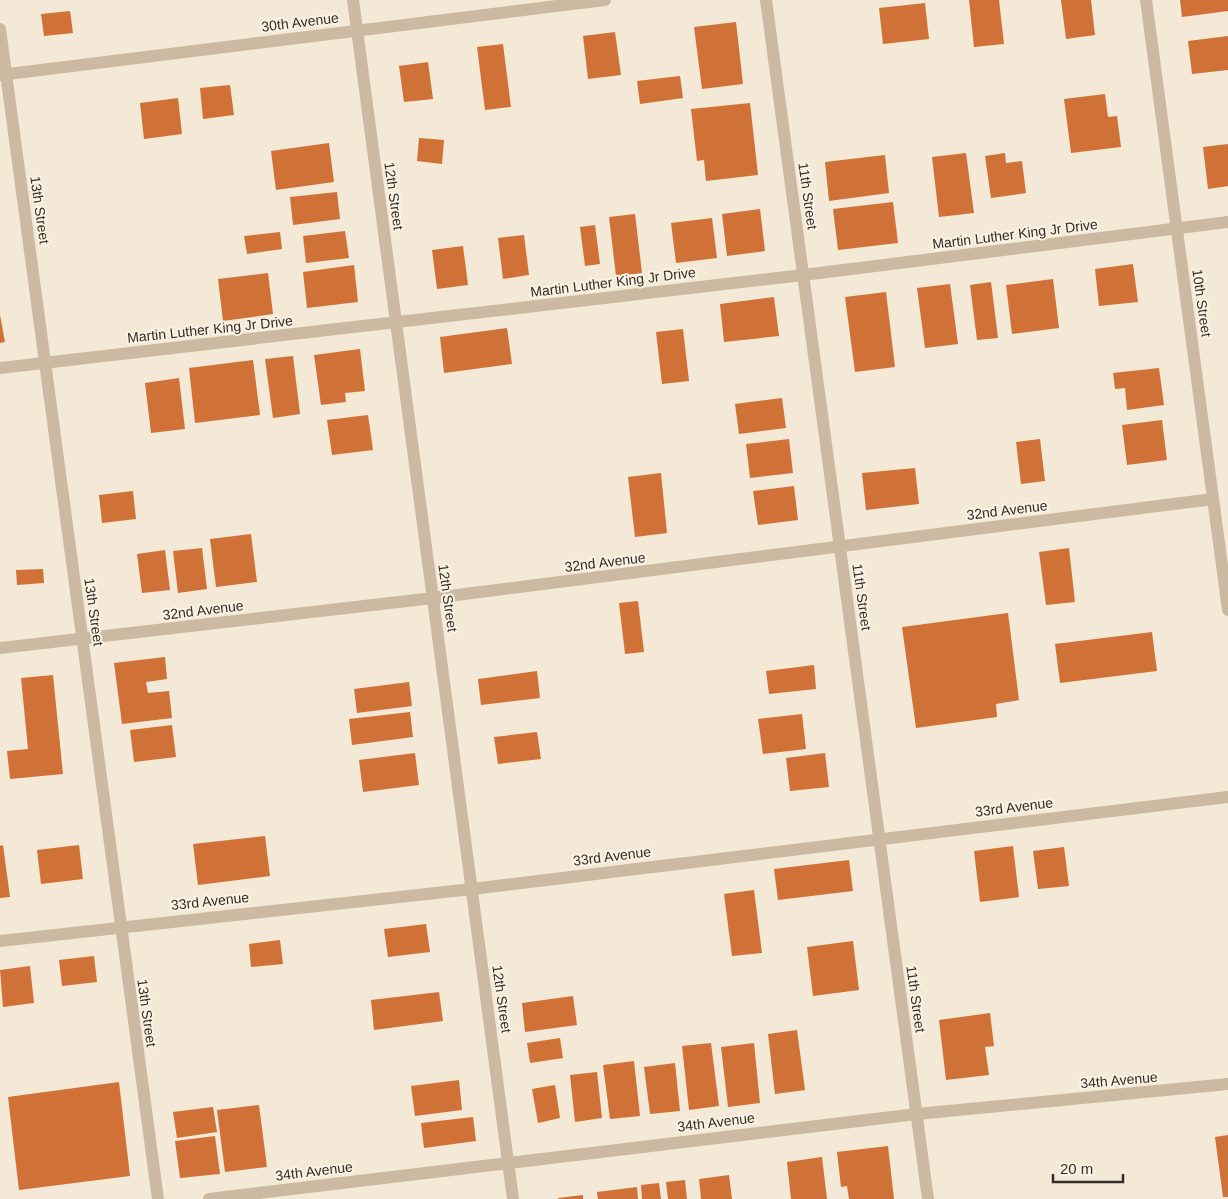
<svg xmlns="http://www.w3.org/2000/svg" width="1228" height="1199" viewBox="0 0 1228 1199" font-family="Arial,sans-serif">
	<rect width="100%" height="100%" fill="#f3e9d6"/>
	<!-- building -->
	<g fill="#d07137">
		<polygon points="969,0 999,0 1004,44 974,47"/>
		<polygon points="1061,0 1091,0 1095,35 1066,39"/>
		<polygon points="1180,0 1228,0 1228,11 1182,17"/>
		<polygon points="925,3 929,39 883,44 879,8"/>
		<polygon points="70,11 73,33 44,36 41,14"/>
		<polygon points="736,22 743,84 702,89 694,27"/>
		<polygon points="615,32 621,75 588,79 583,36"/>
		<polygon points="1228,36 1228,70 1192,74 1188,41"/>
		<polygon points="503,44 511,107 485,110 477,47"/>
		<polygon points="428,62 433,99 404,102 399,66"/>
		<polygon points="680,76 683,98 640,104 637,81"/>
		<polygon points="230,85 234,115 203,119 200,88"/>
		<polygon points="1105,94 1108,117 1117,116 1121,147 1071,153 1064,99"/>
		<polygon points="178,98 182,134 144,139 140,103"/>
		<polygon points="750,103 758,175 706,181 704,160 697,161 691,109"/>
		<polygon points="419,138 444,140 442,164 417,161"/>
		<polygon points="329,143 334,182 276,190 271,151"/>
		<polygon points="1228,144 1228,186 1208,189 1203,147"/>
		<polygon points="966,153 974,213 939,217 932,157"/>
		<polygon points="1005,153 1006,163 1022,161 1026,193 991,198 985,156"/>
		<polygon points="885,155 889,193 829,201 825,162"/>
		<polygon points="337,192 340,219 293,225 290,197"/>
		<polygon points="893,202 898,243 838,250 833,209"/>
		<polygon points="760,209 765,251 727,256 722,214"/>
		<polygon points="635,214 642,273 616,276 609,217"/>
		<polygon points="712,218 717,258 676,263 671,223"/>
		<polygon points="595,225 600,264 585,266 580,227"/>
		<polygon points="345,231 349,258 306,263 303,236"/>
		<polygon points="280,232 282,249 247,254 244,236"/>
		<polygon points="524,235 529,275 503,279 498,238"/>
		<polygon points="463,246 468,285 437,289 432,250"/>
		<polygon points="1133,264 1138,302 1099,306 1095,269"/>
		<polygon points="354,265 358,302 307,308 303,272"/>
		<polygon points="268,273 273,314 223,321 218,279"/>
		<polygon points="1053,279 1059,328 1012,334 1006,285"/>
		<polygon points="991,282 998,338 977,340 970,285"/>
		<polygon points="950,284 958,344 925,348 917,288"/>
		<polygon points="886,292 895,367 855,372 845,297"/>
		<polygon points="774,297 779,336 724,342 720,304"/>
		<polygon points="0,315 5,342 0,343"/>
		<polygon points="507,328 512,364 444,373 440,337"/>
		<polygon points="683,329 689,381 662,384 656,332"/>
		<polygon points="360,349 365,391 345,393 346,402 321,405 314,355"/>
		<polygon points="293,356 300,414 273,418 265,359"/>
		<polygon points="253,360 260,415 195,423 189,368"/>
		<polygon points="1159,368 1164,405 1127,410 1125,388 1115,389 1113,373"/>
		<polygon points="179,378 185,429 151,433 145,383"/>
		<polygon points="782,398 786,428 739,434 735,404"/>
		<polygon points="368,415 373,450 332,455 327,420"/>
		<polygon points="1162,420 1167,460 1127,465 1122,425"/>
		<polygon points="789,439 793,473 750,478 746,444"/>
		<polygon points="1040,439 1045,481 1021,484 1016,442"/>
		<polygon points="915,468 919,504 866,510 862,473"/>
		<polygon points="661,473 667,533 635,537 628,477"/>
		<polygon points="794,486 798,520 758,525 753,491"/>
		<polygon points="133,491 136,519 102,523 99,495"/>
		<polygon points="251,534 257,582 216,587 210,539"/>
		<polygon points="202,548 207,589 178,593 173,551"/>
		<polygon points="1069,548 1075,602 1046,605 1039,552"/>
		<polygon points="165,550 170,590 142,593 137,554"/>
		<polygon points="43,569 44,583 17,585 16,570"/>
		<polygon points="638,601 644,652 625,654 619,603"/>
		<polygon points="1008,613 1019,700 996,704 997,717 916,728 902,627"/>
		<polygon points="1152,632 1157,671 1060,683 1055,644"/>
		<polygon points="165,657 167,679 146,682 148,693 169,691 172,718 122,724 114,663"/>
		<polygon points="814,665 816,689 769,694 766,671"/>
		<polygon points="537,671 540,698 481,705 478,679"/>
		<polygon points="53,675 63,774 10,779 7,751 28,749 21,678"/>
		<polygon points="409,682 412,706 357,713 354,689"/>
		<polygon points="410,712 413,737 352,745 349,719"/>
		<polygon points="802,714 806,749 763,754 758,719"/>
		<polygon points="172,725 176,757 134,762 130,730"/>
		<polygon points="537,732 541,759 498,764 494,737"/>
		<polygon points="415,753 419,785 363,792 359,760"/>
		<polygon points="825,753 829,787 790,791 786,758"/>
		<polygon points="265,836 270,876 198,885 193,844"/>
		<polygon points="3,845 10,897 0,898 0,846"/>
		<polygon points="79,845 83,879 41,884 37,850"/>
		<polygon points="1013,846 1019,897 980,902 974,851"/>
		<polygon points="1064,847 1069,886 1038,889 1033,851"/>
		<polygon points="849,860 853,891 778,900 774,869"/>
		<polygon points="754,890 762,953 732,956 724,894"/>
		<polygon points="426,924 430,952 388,957 384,929"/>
		<polygon points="280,940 283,964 251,967 249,944"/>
		<polygon points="853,941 859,990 813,996 807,947"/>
		<polygon points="94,956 97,982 62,986 59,960"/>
		<polygon points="30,966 34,1003 3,1007 0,970"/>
		<polygon points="439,992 443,1021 374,1030 371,1000"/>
		<polygon points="573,996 577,1025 525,1032 522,1003"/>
		<polygon points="990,1013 994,1046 985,1047 989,1075 946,1080 939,1020"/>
		<polygon points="797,1030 805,1090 775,1094 768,1034"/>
		<polygon points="560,1038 563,1058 530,1063 527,1043"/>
		<polygon points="711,1043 719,1106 689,1110 682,1046"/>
		<polygon points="754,1043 760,1103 728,1107 721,1047"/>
		<polygon points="634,1061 640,1116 610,1119 603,1065"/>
		<polygon points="675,1063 680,1111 650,1114 644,1067"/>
		<polygon points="597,1072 602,1118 575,1122 570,1075"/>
		<polygon points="459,1080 462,1110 415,1116 411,1086"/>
		<polygon points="119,1082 130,1176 19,1190 8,1097"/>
		<polygon points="555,1085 560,1118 538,1123 532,1089"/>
		<polygon points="259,1105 267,1167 225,1172 217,1110"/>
		<polygon points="213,1107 217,1132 177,1138 173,1112"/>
		<polygon points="473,1117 476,1141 424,1148 421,1123"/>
		<polygon points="1228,1135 1228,1197 1223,1197 1215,1137"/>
		<polygon points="215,1136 220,1174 180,1178 175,1141"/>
		<polygon points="888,1146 894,1199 849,1199 847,1186 841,1187 837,1152"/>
		<polygon points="822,1157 827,1199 791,1199 787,1162"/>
		<polygon points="729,1175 732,1199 701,1199 699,1179"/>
		<polygon points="685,1180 687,1199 668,1199 666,1182"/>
		<polygon points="659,1183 661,1199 642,1199 641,1185"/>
		<polygon points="637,1187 638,1199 598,1199 597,1192"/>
		<polygon points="583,1195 583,1199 558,1199 558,1198"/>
	</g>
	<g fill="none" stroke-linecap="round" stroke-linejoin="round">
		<!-- minor -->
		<g stroke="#cbbaa1" stroke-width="12">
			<polyline points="353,0 513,1199"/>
			<polyline points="766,0 928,1199"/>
			<polyline points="1146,0 1228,610"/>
			<polyline points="0,29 158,1199"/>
			<polyline points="0,75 605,0"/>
			<polyline points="0,368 803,275 1228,222"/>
			<polyline points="0,648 433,598 1213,499"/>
			<polyline points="0,941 472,889 1228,797"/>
			<polyline points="209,1199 917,1114 1228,1084"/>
		</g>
	</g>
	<g text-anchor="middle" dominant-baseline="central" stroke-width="4" stroke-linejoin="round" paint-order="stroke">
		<!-- street labels -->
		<g font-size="14" fill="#352c25" stroke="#faf3e3">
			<text transform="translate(300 22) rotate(-7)">30th Avenue</text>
			<text transform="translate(394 196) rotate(82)">12th Street</text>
			<text transform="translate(808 196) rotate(82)">11th Street</text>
			<text transform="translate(40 210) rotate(82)">13th Street</text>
			<text transform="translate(1015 234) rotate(-7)">Martin Luther King Jr Drive</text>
			<text transform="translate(613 282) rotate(-7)">Martin Luther King Jr Drive</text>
			<text transform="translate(1202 303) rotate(82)">10th Street</text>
			<text transform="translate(210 329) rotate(-6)">Martin Luther King Jr Drive</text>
			<text transform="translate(1007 510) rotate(-7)">32nd Avenue</text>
			<text transform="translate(605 562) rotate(-7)">32nd Avenue</text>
			<text transform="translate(862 597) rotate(82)">11th Street</text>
			<text transform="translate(448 598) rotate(82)">12th Street</text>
			<text transform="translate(203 610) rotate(-7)">32nd Avenue</text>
			<text transform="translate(94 612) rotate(82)">13th Street</text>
			<text transform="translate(1014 807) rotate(-7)">33rd Avenue</text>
			<text transform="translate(612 856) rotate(-7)">33rd Avenue</text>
			<text transform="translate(210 901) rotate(-6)">33rd Avenue</text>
			<text transform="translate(502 999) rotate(82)">12th Street</text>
			<text transform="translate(916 999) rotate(82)">11th Street</text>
			<text transform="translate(147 1013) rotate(82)">13th Street</text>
			<text transform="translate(1119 1080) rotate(-5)">34th Avenue</text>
			<text transform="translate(716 1122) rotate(-7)">34th Avenue</text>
			<text transform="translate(314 1171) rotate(-7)">34th Avenue</text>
		</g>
	</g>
	<!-- scale -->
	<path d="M1053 1174v8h70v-8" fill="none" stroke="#352c25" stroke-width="2.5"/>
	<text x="1060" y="1174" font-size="15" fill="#352c25" stroke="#faf3e3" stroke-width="4" paint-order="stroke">20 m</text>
</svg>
